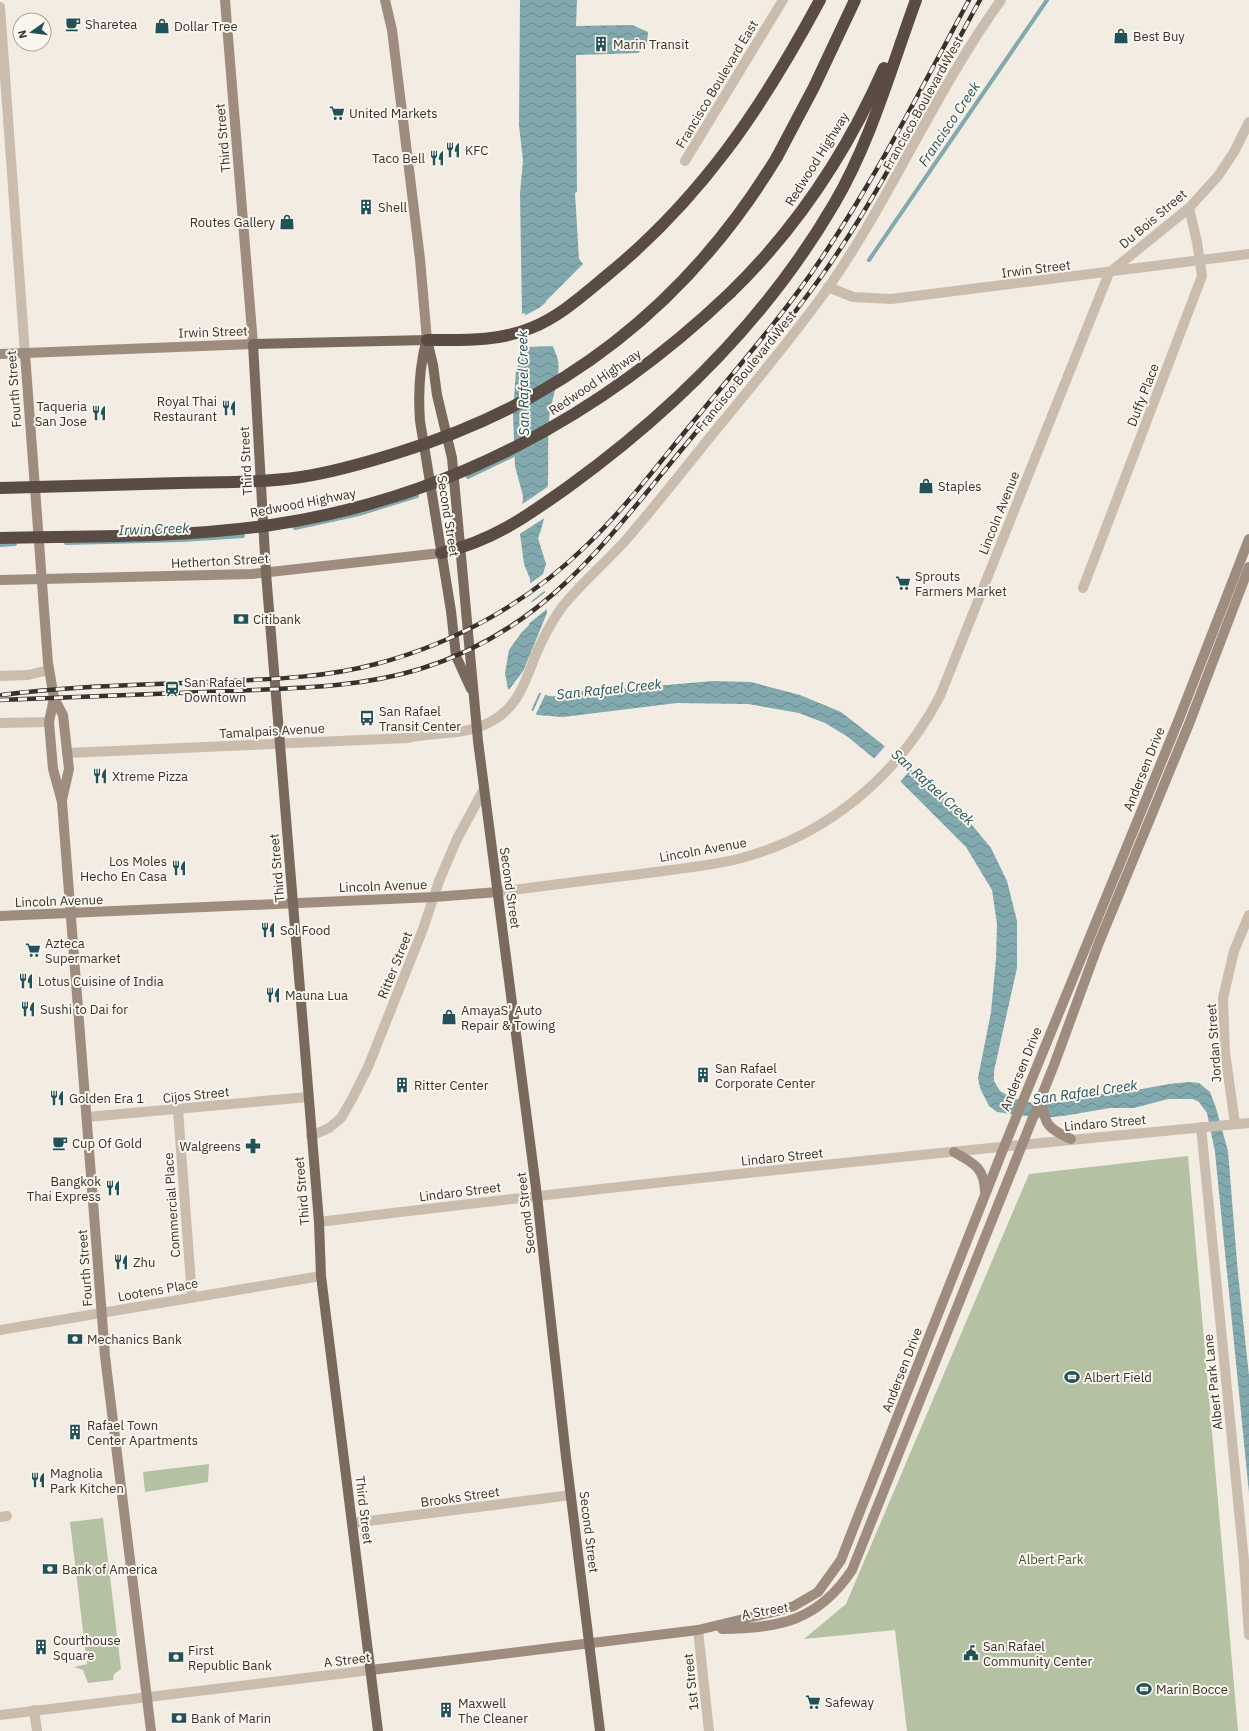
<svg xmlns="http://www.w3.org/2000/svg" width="1249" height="1731" viewBox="0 0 1249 1731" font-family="'IBM Plex Sans',sans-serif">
	<defs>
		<pattern id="water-waves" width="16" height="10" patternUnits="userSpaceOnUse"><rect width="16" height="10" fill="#82a9ae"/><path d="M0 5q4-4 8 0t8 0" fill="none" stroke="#6b8a8e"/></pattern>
	</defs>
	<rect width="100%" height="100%" fill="#f2ece2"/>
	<!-- green -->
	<g fill="#b4c1a2">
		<polygon points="1188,1156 1238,1731 907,1731 895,1630 804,1639 846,1604 1029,1174"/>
		<polygon points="209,1464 208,1482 145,1492 143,1472"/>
		<polygon points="103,1518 121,1669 114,1674 113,1680 88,1683 83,1670 74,1667 87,1664 70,1522"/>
	</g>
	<!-- water -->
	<path fill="url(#water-waves)" d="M520 0H577L576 26 632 25 648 32 647 45 638 53 576 55 577 192 575 193 579 259 583 264 546 301C545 313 544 327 549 338 552 345 556 352 558 360 561 380 550 401 549 420 546 459 553 502 538 538L546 564 543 574 547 613 522 674 530 689 549 696 563 697 576 691 608 690 713 681 751 682 800 695 841 712 882 744 967 819 991 848 1007 881 1017 921V968L994 1071V1081L1000 1091 1012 1098 1033 1103 1066 1102 1106 1093 1131 1091 1169 1084 1189 1082 1199 1083 1210 1092 1216 1108 1228 1151 1238 1274 1249 1376V1493L1215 1152 1207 1113 1199 1102 1193 1099H1168L1134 1108H1110L1063 1116 1041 1118 997 1112 989 1106 980 1088 978 1078 991 1012 996 959 997 924 992 890 966 847 893 774 848 737 825 723 799 713 748 704 677 703 563 717 537 715 508 689 505 673 509 650 521 633 529 625 532 606 530 579 524 564 520 534 523 496 515 466 513 414 516 370 527 346 525 313 522 314 520 193 523 161 519 125Z"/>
	<!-- pier -->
	<g fill="#f2ece2">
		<polygon points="550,299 548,302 547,317 550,336 555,346 525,347 524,316 539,308"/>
		<polygon points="549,486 546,517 518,535 521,505"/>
		<polygon points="546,572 547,589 530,602 528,585"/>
		<polygon points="547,591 548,608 526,626 528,624 530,604"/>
		<polygon points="524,670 524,673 531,687 540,691 530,713 508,691"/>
		<polygon points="542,691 546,693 535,716 532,714"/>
		<polygon points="886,745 913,767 899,783 872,761"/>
	</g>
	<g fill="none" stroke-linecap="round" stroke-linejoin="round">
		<!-- stream -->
		<g stroke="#82a9ae" stroke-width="4">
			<polyline points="869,260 1047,0"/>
			<polyline points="468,477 518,453"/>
			<polyline points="295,528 359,514 417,496"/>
			<polyline points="66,543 182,540 243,536"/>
			<polyline points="0,545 15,544"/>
		</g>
		<!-- minor -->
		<g stroke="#cabdae" stroke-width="10">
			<polyline points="685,161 783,0"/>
			<polyline points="1083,588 1202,276 1197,242 1189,208"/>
			<polyline points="0,676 28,675 49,670"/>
			<polyline points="0,723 49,722"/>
			<polyline points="178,1110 192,1297"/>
			<polyline points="87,1117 308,1097"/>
			<polyline points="1235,1124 1225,1052 1223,998 1234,951 1249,915"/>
			<polyline points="1201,1127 1244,1561 1249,1635"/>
			<polyline points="311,1136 329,1128 341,1118 352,1099 368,1067 423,929 439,881 457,839 484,789"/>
			<polyline points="0,1330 321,1276"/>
			<polyline points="0,1517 7,1516"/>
			<polyline points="353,1523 571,1495"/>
			<polyline points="698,1630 709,1731"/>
			<polyline points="34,1710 37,1731"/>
		</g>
		<!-- tertiary -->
		<g stroke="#cabdae" stroke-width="10">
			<polyline points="0,7 25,354"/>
			<polyline points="828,287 853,297 891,299 1249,254"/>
			<path d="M67 753 408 738C442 730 471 738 501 715 521 700 528 673 537 652 545 634 554 616 567 601 585 580 606 562 625 541 659 502 691 460 724 420 760 376 797 332 830 285 893 194 936 90 1001 0"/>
			<path d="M498 892C543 886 588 880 633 875 668 870 704 867 738 859 827 836 898 776 940 696L1109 273 1189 208 1218 176 1234 152 1249 122"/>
			<path d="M319 1222C628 1184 939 1152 1249 1123"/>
			<polyline points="0,1715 371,1670"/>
		</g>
		<!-- secondary -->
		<g stroke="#9e8d7f" stroke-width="10">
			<polyline points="385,0 392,30 420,259 427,340"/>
			<polyline points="0,354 253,344 225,0"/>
			<polyline points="25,354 48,663 54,698 49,722 53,769 62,802 105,1356 151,1731"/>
			<polyline points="0,580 252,574 441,553"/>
			<polyline points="54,698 63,715 69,769 62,800"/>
			<polyline points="0,916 434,897 498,892"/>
			<path d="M1042 1101C1044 1125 1049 1129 1071 1139"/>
			<path d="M954 1152C973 1163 984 1167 985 1191"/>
			<path d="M722 1629C780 1628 818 1621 852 1570L1054 1065 1098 945 1189 724 1249 567"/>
			<polyline points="371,1670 698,1630 781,1610 794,1606 818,1592 841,1560 855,1524 1004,1147 1179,719 1249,539"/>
		</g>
		<!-- primary -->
		<g stroke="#7a6a5e" stroke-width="10">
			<polyline points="427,340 433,365 437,395 452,458 478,741 537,1196 566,1457 600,1731"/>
			<path d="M426 342C419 369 418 393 420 421L451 611 456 656 471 689"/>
			<polyline points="378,1731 321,1276 319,1222 266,573 253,344 427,340"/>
		</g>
		<!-- motorway -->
		<g stroke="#5a4c44" stroke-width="12">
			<polyline points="777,157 814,87 855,0"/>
			<path d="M730 293C796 229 847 152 884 68"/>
			<path d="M427 340C462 340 497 342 531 328 559 317 582 296 605 277 701 199 762 108 820 0"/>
			<path d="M441 553C492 541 526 517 568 487 673 411 768 317 834 204 871 141 891 68 916 0"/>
		</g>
		<!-- rail casing -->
		<g stroke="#39312c" stroke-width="4.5">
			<g id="rail">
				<path d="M2 695C77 685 153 685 228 681 278 679 327 677 376 664 456 643 529 602 588 544 626 507 659 463 693 422 737 368 783 316 821 259 877 176 922 87 969 0"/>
				<path d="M0 700C77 697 154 694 230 691 294 688 358 688 420 669 542 631 601 548 678 454 727 395 778 337 823 274 884 188 929 92 980 0"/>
			</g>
		</g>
		<!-- rail -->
		<use href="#rail" stroke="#faf6ee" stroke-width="3" stroke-dasharray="9" stroke-linecap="butt"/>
		<!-- motorway-bridge -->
		<g stroke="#5a4c44" stroke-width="12">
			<path d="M0 488C60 486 120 485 180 483 220 482 261 483 301 477 334 472 365 463 397 453 562 403 688 304 777 157"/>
			<path d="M0 538C90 536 182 538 271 525 448 499 602 415 730 293"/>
		</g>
	</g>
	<!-- icons -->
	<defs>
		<g id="cafe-bare" transform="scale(1.2)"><path d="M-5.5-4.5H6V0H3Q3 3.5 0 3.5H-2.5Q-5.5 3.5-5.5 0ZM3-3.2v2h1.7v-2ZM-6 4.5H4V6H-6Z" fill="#235159" stroke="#faf6ee" stroke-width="2.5" paint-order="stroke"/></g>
		<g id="shop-bare" transform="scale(1.2)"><path d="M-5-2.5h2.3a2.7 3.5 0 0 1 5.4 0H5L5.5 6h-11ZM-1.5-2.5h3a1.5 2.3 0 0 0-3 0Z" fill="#235159" stroke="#faf6ee" stroke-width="2.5" paint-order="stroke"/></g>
		<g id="building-bare" transform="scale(1.2)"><path d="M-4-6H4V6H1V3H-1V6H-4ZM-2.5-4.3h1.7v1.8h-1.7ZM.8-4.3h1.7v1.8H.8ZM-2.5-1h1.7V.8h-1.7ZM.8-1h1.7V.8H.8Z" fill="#235159" stroke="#faf6ee" stroke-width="2.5" paint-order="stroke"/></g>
		<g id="supermarket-bare" transform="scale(1.2)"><path d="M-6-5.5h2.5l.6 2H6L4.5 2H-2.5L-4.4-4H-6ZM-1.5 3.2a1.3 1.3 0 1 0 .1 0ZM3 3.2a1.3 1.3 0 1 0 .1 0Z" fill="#235159" stroke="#faf6ee" stroke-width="2.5" paint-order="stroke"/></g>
		<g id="restaurant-bare" transform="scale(1.2)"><path d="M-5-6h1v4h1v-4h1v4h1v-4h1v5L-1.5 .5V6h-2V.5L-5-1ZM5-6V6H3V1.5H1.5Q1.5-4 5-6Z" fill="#235159" stroke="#faf6ee" stroke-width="2.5" paint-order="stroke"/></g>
		<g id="bank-bare" transform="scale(1.2)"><path d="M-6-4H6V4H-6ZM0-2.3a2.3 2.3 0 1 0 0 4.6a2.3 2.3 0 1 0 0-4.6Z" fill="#235159" stroke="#faf6ee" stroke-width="2.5" paint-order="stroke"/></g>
		<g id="station-bare" transform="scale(1.2)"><path d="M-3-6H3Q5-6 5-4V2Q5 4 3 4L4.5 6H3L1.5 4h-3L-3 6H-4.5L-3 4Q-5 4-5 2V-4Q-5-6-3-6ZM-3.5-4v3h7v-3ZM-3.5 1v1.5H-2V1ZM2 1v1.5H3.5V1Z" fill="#235159" stroke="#faf6ee" stroke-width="2.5" paint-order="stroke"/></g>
		<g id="bus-bare" transform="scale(1.2)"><path d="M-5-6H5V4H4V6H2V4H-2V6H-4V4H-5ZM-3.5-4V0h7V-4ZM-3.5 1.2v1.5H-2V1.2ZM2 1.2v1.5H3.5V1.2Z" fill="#235159" stroke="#faf6ee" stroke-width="2.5" paint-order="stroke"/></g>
		<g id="pharmacy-bare" transform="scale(1.2)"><path d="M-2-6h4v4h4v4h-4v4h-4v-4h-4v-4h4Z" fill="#235159" stroke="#faf6ee" stroke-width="2.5" paint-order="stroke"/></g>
		<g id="stadium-bare" transform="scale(1.2)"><path d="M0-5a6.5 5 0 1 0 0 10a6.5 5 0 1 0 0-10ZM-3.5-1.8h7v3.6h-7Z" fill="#235159" stroke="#faf6ee" stroke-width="2.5" paint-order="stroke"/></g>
		<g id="civic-bare" transform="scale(1.2)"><path d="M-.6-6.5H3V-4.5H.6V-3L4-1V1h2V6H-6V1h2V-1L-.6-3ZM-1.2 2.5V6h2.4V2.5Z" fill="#235159" stroke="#faf6ee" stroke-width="2.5" paint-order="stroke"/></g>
	</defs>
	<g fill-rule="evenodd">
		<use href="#cafe-bare" x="73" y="24"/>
		<use href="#shop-bare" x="162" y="26"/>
		<use href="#shop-bare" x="1121" y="36"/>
		<use href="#building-bare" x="601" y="44"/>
		<use href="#supermarket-bare" x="337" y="113"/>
		<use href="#restaurant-bare" x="453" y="150"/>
		<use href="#restaurant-bare" x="437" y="158"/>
		<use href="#building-bare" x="366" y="207"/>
		<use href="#shop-bare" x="287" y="222"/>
		<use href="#restaurant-bare" x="229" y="408"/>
		<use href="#restaurant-bare" x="99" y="413"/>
		<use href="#shop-bare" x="926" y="486"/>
		<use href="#supermarket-bare" x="903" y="583"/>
		<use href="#bank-bare" x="241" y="619"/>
		<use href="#station-bare" x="172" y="689"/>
		<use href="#bus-bare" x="367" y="718"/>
		<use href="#restaurant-bare" x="100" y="776"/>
		<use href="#restaurant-bare" x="179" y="868"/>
		<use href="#restaurant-bare" x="268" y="930"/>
		<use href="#supermarket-bare" x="33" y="950"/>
		<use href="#restaurant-bare" x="26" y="981"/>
		<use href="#restaurant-bare" x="273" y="995"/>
		<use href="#restaurant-bare" x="28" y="1009"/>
		<use href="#shop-bare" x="449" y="1017"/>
		<use href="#building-bare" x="703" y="1075"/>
		<use href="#building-bare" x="402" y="1085"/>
		<use href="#restaurant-bare" x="57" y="1098"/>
		<use href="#cafe-bare" x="60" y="1143"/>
		<use href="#pharmacy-bare" x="253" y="1146"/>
		<use href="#restaurant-bare" x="113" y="1188"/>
		<use href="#restaurant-bare" x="121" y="1262"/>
		<use href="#bank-bare" x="75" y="1339"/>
		<use href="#stadium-bare" x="1072" y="1377"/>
		<use href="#building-bare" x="75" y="1432"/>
		<use href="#restaurant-bare" x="38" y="1480"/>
		<use href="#bank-bare" x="50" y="1569"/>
		<use href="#building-bare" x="41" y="1647"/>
		<use href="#civic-bare" x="971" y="1653"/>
		<use href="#bank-bare" x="176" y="1657"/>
		<use href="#stadium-bare" x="1144" y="1689"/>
		<use href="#supermarket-bare" x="813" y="1702"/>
		<use href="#building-bare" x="446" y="1710"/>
		<use href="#bank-bare" x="179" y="1718"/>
	</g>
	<g text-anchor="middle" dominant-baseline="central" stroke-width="4" stroke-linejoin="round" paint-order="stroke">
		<!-- poi labels -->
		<g font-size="13" fill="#39312c" stroke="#faf6ee" text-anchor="start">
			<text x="85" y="24">Sharetea</text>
			<text x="174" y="26">Dollar Tree</text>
			<text x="1133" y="36">Best Buy</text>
			<text x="613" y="44">Marin Transit</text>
			<text x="349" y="113">United Markets</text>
			<text x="465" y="150">KFC</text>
			<text x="425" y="158" text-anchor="end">Taco Bell</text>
			<text x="378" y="207">Shell</text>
			<text x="275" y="222" text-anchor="end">Routes Gallery</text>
			<text x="217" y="401" text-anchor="end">Royal Thai<tspan x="217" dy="15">Restaurant</tspan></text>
			<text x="87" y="406" text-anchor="end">Taqueria<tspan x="87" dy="15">San Jose</tspan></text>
			<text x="938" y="486">Staples</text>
			<text x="915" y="576">Sprouts<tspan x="915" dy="15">Farmers Market</tspan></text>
			<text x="253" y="619">Citibank</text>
			<text x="184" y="682">San Rafael<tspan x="184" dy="15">Downtown</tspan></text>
			<text x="379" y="711">San Rafael<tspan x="379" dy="15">Transit Center</tspan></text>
			<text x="112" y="776">Xtreme Pizza</text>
			<text x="167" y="861" text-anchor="end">Los Moles<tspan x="167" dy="15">Hecho En Casa</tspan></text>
			<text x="280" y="930">Sol Food</text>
			<text x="45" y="943">Azteca<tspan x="45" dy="15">Supermarket</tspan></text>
			<text x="38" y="981">Lotus Cuisine of India</text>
			<text x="285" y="995">Mauna Lua</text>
			<text x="40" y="1009">Sushi to Dai for</text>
			<text x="461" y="1010">AmayaS' Auto<tspan x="461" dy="15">Repair &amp; Towing</tspan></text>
			<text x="715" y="1068">San Rafael<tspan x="715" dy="15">Corporate Center</tspan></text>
			<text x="414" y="1085">Ritter Center</text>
			<text x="69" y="1098">Golden Era 1</text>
			<text x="72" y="1143">Cup Of Gold</text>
			<text x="241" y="1146" text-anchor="end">Walgreens</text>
			<text x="101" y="1181" text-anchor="end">Bangkok<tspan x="101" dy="15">Thai Express</tspan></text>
			<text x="133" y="1262">Zhu</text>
			<text x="87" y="1339">Mechanics Bank</text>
			<text x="1084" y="1377">Albert Field</text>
			<text x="87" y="1425">Rafael Town<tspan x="87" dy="15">Center Apartments</tspan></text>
			<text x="50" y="1473">Magnolia<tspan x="50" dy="15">Park Kitchen</tspan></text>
			<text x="62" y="1569">Bank of America</text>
			<text x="53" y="1640">Courthouse<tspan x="53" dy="15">Square</tspan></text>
			<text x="983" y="1646">San Rafael<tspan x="983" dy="15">Community Center</tspan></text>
			<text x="188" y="1650">First<tspan x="188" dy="15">Republic Bank</tspan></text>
			<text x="1156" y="1689">Marin Bocce</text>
			<text x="825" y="1702">Safeway</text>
			<text x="458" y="1703">Maxwell<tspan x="458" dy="15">The Cleaner</tspan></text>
			<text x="191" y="1718">Bank of Marin</text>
		</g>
		<!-- street labels -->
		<g font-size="13" fill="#39312c" stroke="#faf6ee">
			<text transform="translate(717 84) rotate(-59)">Francisco Boulevard East</text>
			<text transform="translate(923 103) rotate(-61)">Francisco Boulevard West</text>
			<text transform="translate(223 138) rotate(-95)">Third Street</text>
			<text transform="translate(817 159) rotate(-58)">Redwood Highway</text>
			<text transform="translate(1153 219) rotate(-40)">Du Bois Street</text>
			<text transform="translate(1036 269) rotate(-7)">Irwin Street</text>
			<text transform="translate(213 332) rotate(-2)">Irwin Street</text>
			<text transform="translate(746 371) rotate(-51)">Francisco Boulevard West</text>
			<text transform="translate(595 382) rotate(-34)">Redwood Highway</text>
			<text transform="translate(14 389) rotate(-94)">Fourth Street</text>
			<text transform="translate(1143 395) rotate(-69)">Duffy Place</text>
			<text transform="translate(246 461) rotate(-93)">Third Street</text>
			<text transform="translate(303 503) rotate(-11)">Redwood Highway</text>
			<text transform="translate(999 513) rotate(-68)">Lincoln Avenue</text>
			<text transform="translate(448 516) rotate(81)">Second Street</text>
			<text transform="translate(220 561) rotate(-3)">Hetherton Street</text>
			<text transform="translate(272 731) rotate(-3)">Tamalpais Avenue</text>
			<text transform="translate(1144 769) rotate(-68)">Andersen Drive</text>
			<text transform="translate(703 850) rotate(-10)">Lincoln Avenue</text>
			<text transform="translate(277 868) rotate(-95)">Third Street</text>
			<text transform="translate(383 886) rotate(-2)">Lincoln Avenue</text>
			<text transform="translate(510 888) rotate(82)">Second Street</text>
			<text transform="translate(59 901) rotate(-2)">Lincoln Avenue</text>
			<text transform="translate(395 965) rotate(-68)">Ritter Street</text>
			<text transform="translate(1214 1043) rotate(-94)">Jordan Street</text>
			<text transform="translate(1021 1069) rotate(-68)">Andersen Drive</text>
			<text transform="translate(196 1095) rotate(-6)">Cijos Street</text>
			<text transform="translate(1105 1123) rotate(-5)">Lindaro Street</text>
			<text transform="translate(782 1157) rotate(-6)">Lindaro Street</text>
			<text transform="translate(302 1191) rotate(-95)">Third Street</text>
			<text transform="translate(460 1192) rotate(-7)">Lindaro Street</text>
			<text transform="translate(172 1205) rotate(-94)">Commercial Place</text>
			<text transform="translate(526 1213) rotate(-97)">Second Street</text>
			<text transform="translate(85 1268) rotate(-94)">Fourth Street</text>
			<text transform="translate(158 1290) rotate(-10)">Lootens Place</text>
			<text transform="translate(902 1370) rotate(-69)">Andersen Drive</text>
			<text transform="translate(1213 1382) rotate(-96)">Albert Park Lane</text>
			<text transform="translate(460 1497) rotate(-8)">Brooks Street</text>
			<text transform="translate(364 1510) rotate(83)">Third Street</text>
			<text transform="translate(589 1532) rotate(83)">Second Street</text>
			<text transform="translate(765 1611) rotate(-10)">A Street</text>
			<text transform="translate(347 1660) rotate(-7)">A Street</text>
			<text transform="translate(691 1682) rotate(-96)">1st Street</text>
		</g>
		<!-- park labels -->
		<g font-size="13" fill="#465631" stroke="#faf6ee">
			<text x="1051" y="1559">Albert Park</text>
		</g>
		<!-- water labels -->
		<g font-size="14" font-style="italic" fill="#235159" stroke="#faf6ee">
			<text transform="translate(949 124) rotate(-56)">Francisco Creek</text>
			<text transform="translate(523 383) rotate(-91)">San Rafael Creek</text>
			<text transform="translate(154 529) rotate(-2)">Irwin Creek</text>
			<text transform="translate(609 689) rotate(-6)">San Rafael Creek</text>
			<text transform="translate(933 787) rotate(42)">San Rafael Creek</text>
			<text transform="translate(1085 1092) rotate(-8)">San Rafael Creek</text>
		</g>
	</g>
	<!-- north arrow -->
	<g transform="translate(32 32) rotate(256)"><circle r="19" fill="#faf6ee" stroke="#ada7a0"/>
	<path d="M0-3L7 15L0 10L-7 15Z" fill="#235159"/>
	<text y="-6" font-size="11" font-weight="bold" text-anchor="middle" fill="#39312c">N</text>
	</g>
</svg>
